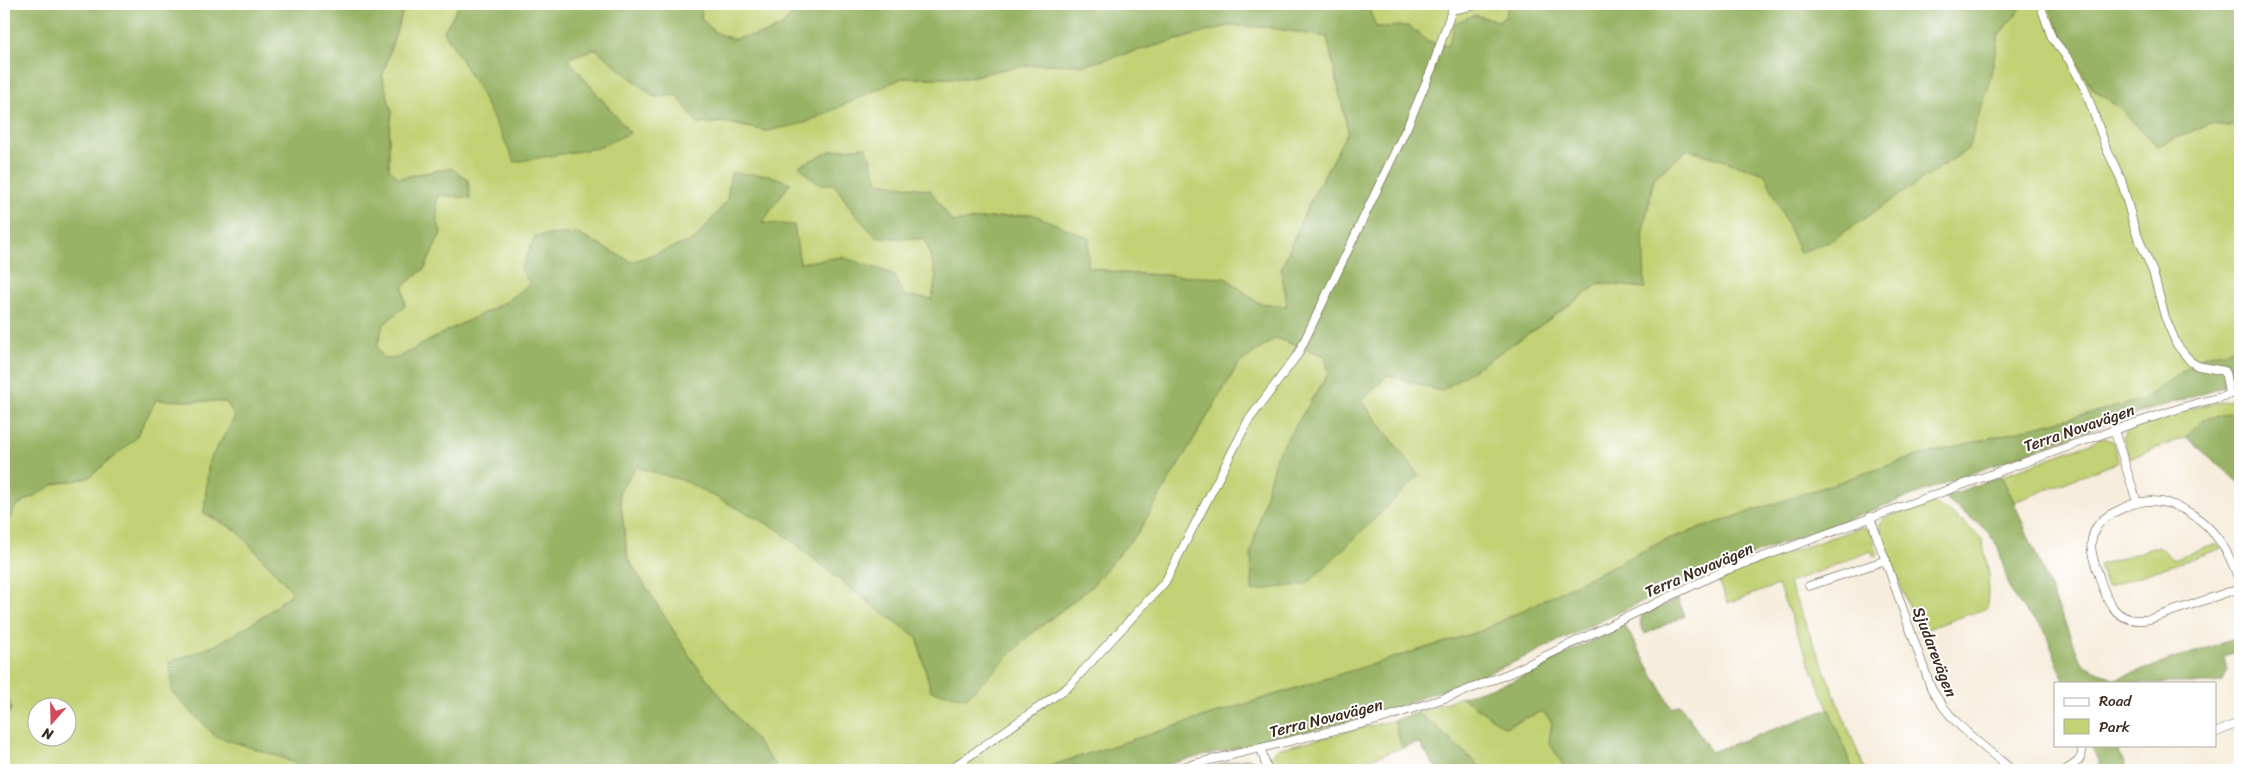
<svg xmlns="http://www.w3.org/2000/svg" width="2244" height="774" viewBox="0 0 2244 774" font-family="Sriracha,sans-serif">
	<rect width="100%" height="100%" fill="#fff"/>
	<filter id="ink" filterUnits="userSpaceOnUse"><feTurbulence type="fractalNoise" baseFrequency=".02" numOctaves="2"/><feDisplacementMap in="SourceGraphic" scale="10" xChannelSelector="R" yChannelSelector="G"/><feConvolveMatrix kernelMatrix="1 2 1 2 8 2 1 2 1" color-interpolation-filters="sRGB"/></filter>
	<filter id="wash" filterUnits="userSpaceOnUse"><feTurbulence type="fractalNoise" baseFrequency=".0096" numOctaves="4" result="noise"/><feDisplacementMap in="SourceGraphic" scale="20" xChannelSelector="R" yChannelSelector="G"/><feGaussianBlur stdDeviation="1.12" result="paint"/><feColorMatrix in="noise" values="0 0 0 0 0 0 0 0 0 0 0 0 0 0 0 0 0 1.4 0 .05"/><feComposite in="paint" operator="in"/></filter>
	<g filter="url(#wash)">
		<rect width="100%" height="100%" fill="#f6eddc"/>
		<!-- green -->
		<g fill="#c1d173" stroke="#7e7e48" fill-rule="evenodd">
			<polygon points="405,4 460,4 444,31 478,88 630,133 567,58 596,49 654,97 677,95 698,124 723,122 767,131 902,78 966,78 1003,69 1041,64 1084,65 1228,26 1265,27 1327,37 1348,131 1308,205 1281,269 1288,306 1258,303 1226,278 1121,273 1088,267 1032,214 952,222 929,190 878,182 866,147 833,150 799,166 834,184 854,213 876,237 925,239 936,275 933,299 904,296 842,257 800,263 761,223 790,183 731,173 727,201 695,240 632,262 576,233 531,284 506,302 443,333 398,358 384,359 377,347 383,325 405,306 403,286 425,268 441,233 437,220 437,195 470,197 451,168 399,178 389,168 389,133 392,112 382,77"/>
			<polygon points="702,4 799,4 784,25 768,33 733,39 716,33 701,19"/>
			<polygon points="1374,4 1508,4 1506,16 1498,21 1474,15 1449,46 1428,42 1409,26 1376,27 1370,12"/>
			<polygon points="2025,4 2048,4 2068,49 2092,89 2115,104 2157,146 2209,124 2240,127 2240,347 2202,357 2143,400 1914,457 1665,540 1481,631 1331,677 1037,770 779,770 693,661 628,559 619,491 636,466 685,481 776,528 856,593 917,637 931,691 1031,634 1090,588 1139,531 1239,363 1276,338 1325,356 1329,373 1310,401 1419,476 1362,401 1388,375 1534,330 1600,283 1644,288 1643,231 1654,178 1688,149 1765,174 1800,253 1988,89 1999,34"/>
			<polygon points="2240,398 2240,410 2203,420 2186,437 2130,458 2123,438 2127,429 2192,408"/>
			<path d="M156 400 227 402 235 417 209 461 204 513 236 530 293 592 264 616 216 645 170 662 283 758 308 770H4V721L11 709 4 680V528L16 506 55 484 88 478 135 439ZM38 706H68V736H38Z"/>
			<polygon points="2104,438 2112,441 2119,462 2014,502 2001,476"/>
			<polygon points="1930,502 1937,504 1966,524 1982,540 1989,573 1987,608 1918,632 1882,536 1880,524 1884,518"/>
			<polygon points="1862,527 1871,530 1878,555 1874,557 1871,551 1789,583 1865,770 1853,770 1778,585 1728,603 1718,581 1770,559"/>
			<polygon points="2217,544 2221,549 2107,587 2099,565 2159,546 2173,559"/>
			<polygon points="1461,697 1505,727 1542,711 1552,722 1549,742 1566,770 1484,770 1435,726 1417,713"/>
			<polygon points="1394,720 1402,748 1361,762 1358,770 1272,770 1271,755 1277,749"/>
		</g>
		<!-- forest -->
		<g fill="#98b365" stroke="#6a6e42">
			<polygon points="4,4 405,4 382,76 392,112 389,133 389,168 399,178 451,168 468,180 470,198 437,195 437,220 441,232 425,268 403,286 405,306 383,325 377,347 384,359 398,358 443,333 506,302 530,284 521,269 535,236 576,233 632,262 695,240 727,201 731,173 769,175 790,183 762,223 794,225 800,263 842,257 893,274 904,296 932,299 936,275 925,239 876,237 854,213 834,184 818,184 799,166 833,150 866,147 878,182 930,190 952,222 1032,214 1089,238 1088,267 1121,273 1226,278 1258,303 1287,306 1281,269 1308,206 1348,131 1327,37 1265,27 1228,26 1084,65 1041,64 1003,69 966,78 902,78 805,123 767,131 723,122 698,124 677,95 654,97 596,49 567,58 630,133 597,148 515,162 478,88 444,31 460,4 702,4 701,19 716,33 733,39 768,33 784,25 799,4 1374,4 1370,12 1376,27 1409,26 1428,42 1448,46 1455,23 1474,15 1499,21 1506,16 1508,4 2025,4 1999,34 1988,89 1968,149 1834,239 1800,253 1765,174 1688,149 1654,178 1643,231 1645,288 1600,283 1534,330 1441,391 1388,375 1362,401 1419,476 1307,584 1252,591 1251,552 1276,456 1329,373 1325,356 1276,338 1239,363 1139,531 1090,588 1031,634 967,698 931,691 917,637 856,593 776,528 685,481 636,467 619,492 628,559 693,661 779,770 308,770 283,758 215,736 172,692 170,662 216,645 264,616 293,592 236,530 204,513 209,461 235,417 226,402 156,400 135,439 88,478 55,484 16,506 4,528"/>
			<polygon points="2048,4 2240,4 2240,127 2209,124 2157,146 2115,104 2093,89 2068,49"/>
			<polygon points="2240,347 2240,383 2215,389 2105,424 1700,574 1508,665 1379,714 1144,770 1037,770 1331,677 1481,631 1665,540 1914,457 2143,400 2202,357"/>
			<polygon points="2240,410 2240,483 2186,437 2203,420"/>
			<polygon points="2001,476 2014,502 2082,664 2115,679 2240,637 2240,651 2223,656 2228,670 2222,681 2215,683 2065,683 2044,629 2025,611 2011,593 1998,547 1987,531 1944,497"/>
			<polygon points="1678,599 1685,616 1645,634 1640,624 1642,615"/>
			<polygon points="1624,624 1672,708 1680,704 1711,752 1829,709 1853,770 1566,770 1549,742 1552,722 1542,711 1505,727 1461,697 1513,681"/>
			<polygon points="4,680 11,709 4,721"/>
			<polygon points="1417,713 1435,726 1484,770 1437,770 1419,743 1402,748 1394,720"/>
			<polygon points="2091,745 2121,745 2117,747 2127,770 2102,770"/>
			<polygon points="1249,758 1260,764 1261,770 1198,770"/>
		</g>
	</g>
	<g filter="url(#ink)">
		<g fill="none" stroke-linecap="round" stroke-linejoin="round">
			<!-- street casing -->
			<g stroke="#57473a" stroke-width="9">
				<g id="street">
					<polyline points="2040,4 2052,38 2070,61 2085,89 2107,150 2121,179 2135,230 2153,272 2165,317 2177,345 2191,362 2198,366 2225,371 2229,394"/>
					<polyline points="2114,430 2137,502"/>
					<path d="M1870 517 1931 688C1951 724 1981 744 2012 770"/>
					<path d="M2240 583C2236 572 2232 561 2226 551 2206 516 2165 489 2125 507 2115 512 2104 516 2097 526 2087 542 2092 556 2098 573 2106 600 2115 626 2150 619L2240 588"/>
					<polyline points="1809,586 1886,560"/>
					<polyline points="2215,733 2240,722"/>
					<polyline points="1261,748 1267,770"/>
					<polyline points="949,770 1068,687 1165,582 1248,421 1298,354 1408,125 1432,68 1452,10 1481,4"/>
					<polyline points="1169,770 1381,719 1460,693 1510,673 1721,572 2114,430 2187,406 2240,392"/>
					<path d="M2065 770C2074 765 2083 760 2082 749"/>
				</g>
			</g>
			<!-- street -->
			<use href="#street" stroke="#fff" stroke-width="8"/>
		</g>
	</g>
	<g text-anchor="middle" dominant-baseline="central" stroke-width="4" stroke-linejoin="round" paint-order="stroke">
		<!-- street labels -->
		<g font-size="16" fill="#3b2a1e" stroke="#fff">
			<text transform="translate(2079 428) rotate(-19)">Terra Novavägen</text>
			<text transform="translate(1699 570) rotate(-23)">Terra Novavägen</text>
			<text transform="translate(1935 652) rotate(69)">Sjudarevägen</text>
			<text transform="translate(1326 718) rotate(-14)">Terra Novavägen</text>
		</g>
	</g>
	<!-- margin -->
	<rect width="2244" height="774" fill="none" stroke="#fff" stroke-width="20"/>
	<!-- legend -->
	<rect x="2054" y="682" width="162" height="65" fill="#ffffff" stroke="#b1aaa5"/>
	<rect x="2064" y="698" width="25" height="8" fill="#ffffff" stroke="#b1aaa5"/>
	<text x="2099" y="706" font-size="15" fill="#3b2a1e">Road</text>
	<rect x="2064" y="719" width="25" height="15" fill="#c1d173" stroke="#b1aaa5"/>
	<text x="2099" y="732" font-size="15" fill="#3b2a1e">Park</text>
	<!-- north arrow -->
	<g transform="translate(52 722) rotate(200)"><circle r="24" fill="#ffffff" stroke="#b1aaa5"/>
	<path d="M0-4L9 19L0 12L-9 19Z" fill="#d1495b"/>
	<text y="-8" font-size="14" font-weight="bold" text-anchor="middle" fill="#3b2a1e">N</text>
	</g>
</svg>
